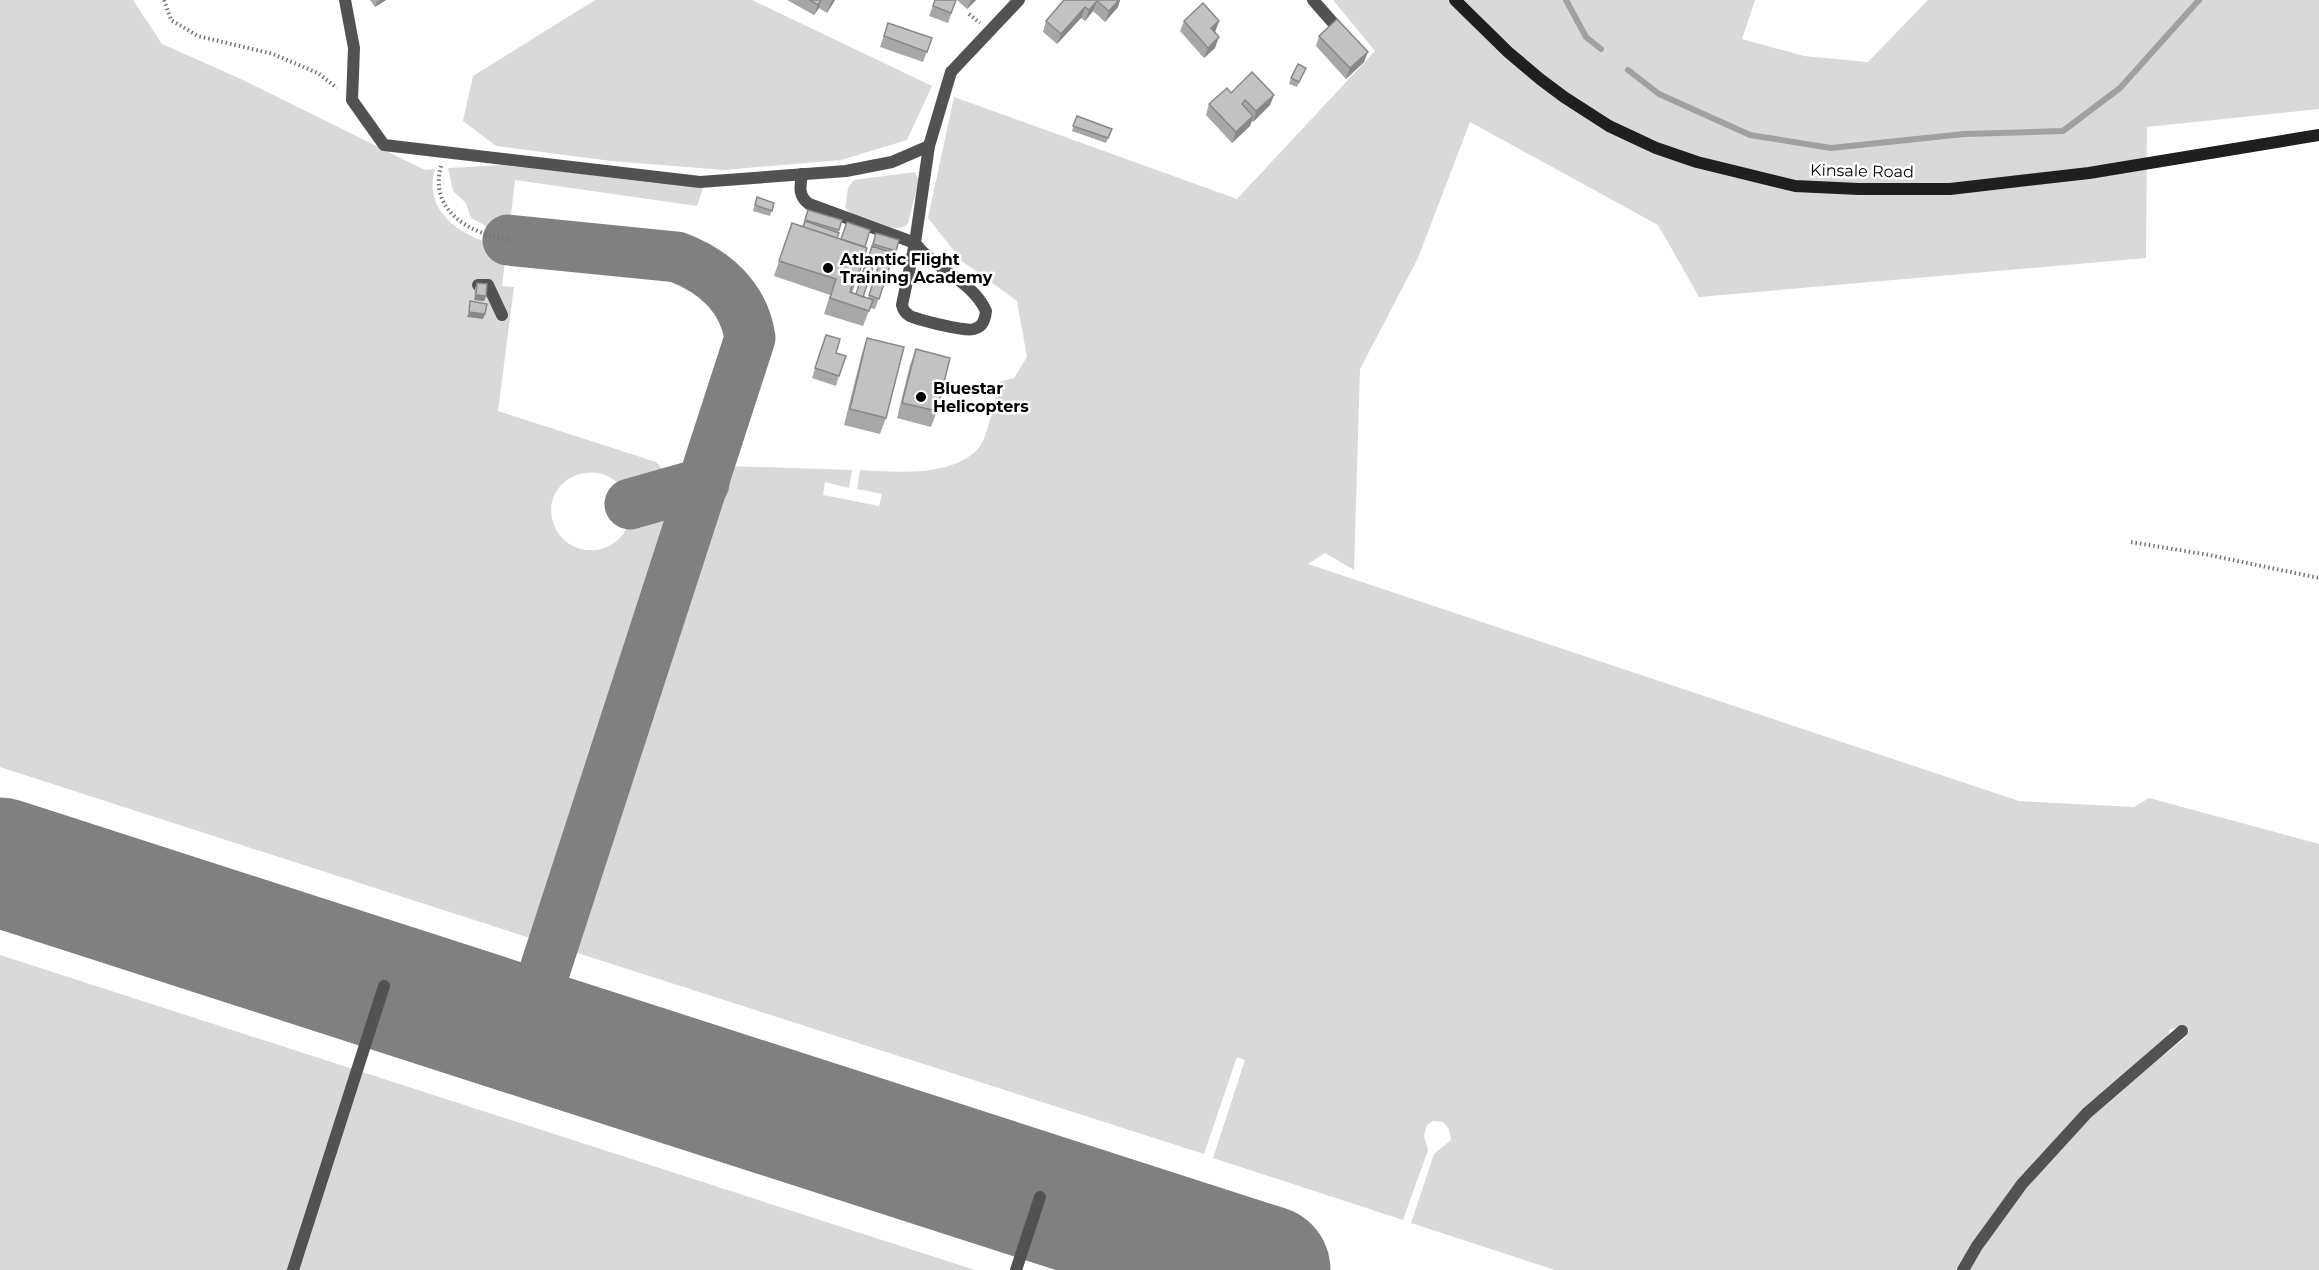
<svg xmlns="http://www.w3.org/2000/svg" width="2319" height="1270" viewBox="0 0 2319 1270" font-family="Montserrat,sans-serif">
	<rect width="100%" height="100%" fill="#fff"/>
	<!-- green -->
	<g fill="#d9d9d9">
		<path d="M0 0H133L162 44 241 79 425 170 435 169C421 215 469 241 507 247L502 286 514 287 498 411 656 462 675 483 627 495C602 450 537 479 554 525 564 552 600 558 619 539 626 532 628 523 631 514L638 509 678 499 680 511 536 940 0 767Z"/>
		<polygon points="595,0 752,0 932,86 907,140 841,160 724,170 611,161 496,146 463,121 473,76"/>
		<path d="M1333 0H1755L1742 39 1804 56 1868 62 1928 0H2319V109L2147 127 2146 258 1699 297 1658 225 1470 122 1418 258 1360 369 1354 570 1325 553 1308 564 2019 801 2134 807 2149 798 2319 844V1270H1969C1992 1233 2018 1196 2047 1163 2087 1115 2138 1077 2186 1037L2189 1030 2184 1026 2170 1029 2168 1037 2079 1115 2035 1161 1956 1270H1555L1411 1223 1434 1154 1451 1140 1449 1129 1443 1122 1433 1121 1427 1125 1424 1136 1428 1150 1403 1220 1213 1158 1245 1060 1237 1057 1204 1154 568 950 727 466 852 470 849 488 825 482 823 495 879 506 882 494 857 489 860 470C895 472 957 478 981 445 987 437 996 395 1000 382L1014 378 1027 357 1017 301 962 261 928 218 954 97 1237 199 1375 51Z"/>
		<polygon points="502,165 695,186 703,188 697,206 515,180 509,233 488,227 471,218 466,203 453,191 448,168"/>
		<path d="M915 172 919 180 908 223C903 229 898 229 890 227L852 214 845 208 848 188 854 180Z"/>
		<polygon points="0,955 975,1270 0,1270"/>
	</g>
	<g fill="none" stroke-linecap="round" stroke-linejoin="round">
		<!-- stream -->
		<g stroke="#a0a0a0" stroke-width="6">
			<polyline points="1566,0 1586,37 1601,49"/>
			<polyline points="1628,70 1659,94 1750,135 1831,148 1964,134 2063,131 2120,88 2199,0"/>
		</g>
		<!-- taxiway -->
		<g stroke="#808080" stroke-width="51">
			<path d="M508 240 677 257C714 271 744 297 750 338L540 985C542 1018 549 1023 571 1046"/>
			<polyline points="630,504 704,483"/>
			<path d="M478 1016C508 1010 517 1006 540 985"/>
		</g>
		<!-- runway -->
		<polyline stroke="#808080" stroke-width="129" points="0,862 1266,1270"/>
		<!-- path -->
		<g stroke="#747474" stroke-width="4" stroke-dasharray="1.5 3" stroke-linecap="butt">
			<polyline points="164,0 171,20 198,36 273,54 318,73 337,88"/>
			<polyline points="969,14 980,23"/>
			<path d="M441 166C429 211 469 233 508 240"/>
			<polyline points="2131,542 2209,555 2319,578"/>
		</g>
		<!-- lane -->
		<g stroke="#525252" stroke-width="12">
			<polyline points="345,0 354,48 352,100 384,145 700,182 846,171 892,162 929,146"/>
			<path d="M802 174C800 187 798 196 809 204L915 243C935 270 972 280 986 311 985 319 983 327 974 329 966 332 919 320 910 316 905 313 903 310 902 305L915 243 929 146 951 72"/>
			<polyline points="478,285 488,285 502,315"/>
			<polyline points="293,1270 384,986"/>
			<polyline points="1016,1270 1040,1197"/>
			<polyline points="1963,1270 1977,1246 2022,1184 2087,1113 2182,1031"/>
		</g>
		<!-- street -->
		<g stroke="#525252" stroke-width="12">
			<polyline points="1313,0 1335,25"/>
			<polyline points="951,72 1019,0"/>
		</g>
		<!-- secondary -->
		<polyline stroke="#1f1f1f" stroke-width="12" points="1455,0 1508,52 1540,79 1564,97 1609,126 1656,148 1697,162 1795,186 1859,189 1950,189 2089,173 2319,135"/>
	</g>
	<!-- wall -->
	<g fill="#a7a7a7">
		<polygon points="370,0 386,0 375,7"/>
		<polygon points="787,0 835,0 827,13 819,8 814,15"/>
		<polygon points="935,0 956,0 948,23 929,16"/>
		<polygon points="957,0 976,0 967,9"/>
		<polygon points="1064,0 1120,0 1118,7 1105,22 1093,11 1085,21 1081,18 1057,44 1043,32 1046,21"/>
		<polygon points="1184,21 1219,21 1215,32 1215,48 1204,58 1180,31"/>
		<polygon points="888,23 932,38 923,62 880,47"/>
		<polygon points="1319,36 1364,62 1346,79 1316,46"/>
		<polygon points="1306,68 1297,87 1289,84 1291,78"/>
		<polygon points="1231,93 1274,95 1270,105 1253,122 1252,121 1250,126 1232,143 1206,115 1209,104"/>
		<polygon points="1077,116 1112,129 1106,143 1072,131"/>
		<polygon points="757,197 774,203 770,216 753,211"/>
		<polygon points="808,210 842,220 837,238 865,247 856,283 852,293 868,298 878,265 867,261 876,233 899,240 875,309 870,308 863,326 824,314 830,295 774,276 792,223 803,227"/>
		<polygon points="477,283 486,296 484,301 474,300 475,288"/>
		<polygon points="867,338 886,418 880,434 844,425 862,353"/>
		<polygon points="822,345 836,353 839,376 836,386 812,378"/>
		<polygon points="916,349 937,411 931,427 897,418 910,365"/>
	</g>
	<!-- shaded-wall -->
	<g fill="#888">
		<polygon points="380,0 386,0 375,7 377,2"/>
		<polygon points="821,0 819,8 814,15 818,5"/>
		<polygon points="833,0 835,0 827,13 831,2"/>
		<polygon points="971,0 976,0 967,9"/>
		<polygon points="1119,0 1120,0 1118,7 1105,22 1109,11"/>
		<polygon points="1097,1 1093,11 1085,21 1089,10"/>
		<polygon points="1085,7 1081,18 1057,44 1061,34"/>
		<polygon points="1219,21 1215,32 1207,39 1211,28"/>
		<polygon points="1219,37 1215,48 1204,58 1208,48"/>
		<polygon points="1368,52 1364,62 1346,79 1350,68"/>
		<polygon points="1274,95 1270,105 1253,122 1256,111"/>
		<polygon points="1253,116 1250,126 1232,143 1236,132"/>
		<polygon points="476,295 486,296 484,301 474,300"/>
		<polygon points="469,312 485,314 483,319 467,317"/>
	</g>
	<!-- building -->
	<g fill="#c2c2c2" stroke="#888" stroke-width="1.5">
		<polygon points="810,0 821,0 818,5"/>
		<polygon points="935,0 956,0 951,13 933,6"/>
		<polygon points="1064,0 1119,0 1109,11 1097,1 1089,10 1085,7 1061,34 1046,21"/>
		<polygon points="1203,3 1219,21 1211,28 1219,37 1208,48 1184,21"/>
		<polygon points="1337,19 1368,52 1350,68 1319,36"/>
		<polygon points="888,23 932,38 927,52 884,36"/>
		<polygon points="1298,64 1306,68 1299,82 1291,78"/>
		<polygon points="1252,72 1274,95 1256,111 1245,100 1242,104 1253,116 1236,132 1209,104 1227,88 1231,93"/>
		<polygon points="1077,116 1112,129 1108,138 1073,126"/>
		<polygon points="757,197 774,203 772,211 755,205"/>
		<polygon points="808,210 842,220 839,230 805,220"/>
		<polygon points="805,221 839,233 837,238 803,227"/>
		<polygon points="847,222 870,230 865,247 841,239"/>
		<polygon points="792,223 867,248 856,283 853,282 850,292 873,300 869,311 830,298 836,279 779,261"/>
		<polygon points="876,233 899,240 896,251 873,244"/>
		<polygon points="872,246 895,254 892,264 890,264 892,259 882,256 880,260 869,256"/>
		<polygon points="882,256 892,259 879,299 869,295"/>
		<polygon points="865,265 873,267 863,297 856,294"/>
		<polygon points="477,283 487,284 486,296 476,295"/>
		<polygon points="470,301 487,304 485,314 469,312"/>
		<polygon points="826,335 840,339 836,353 846,356 839,376 815,368"/>
		<polygon points="867,338 904,347 886,418 850,409"/>
		<polygon points="916,349 950,358 937,411 902,403"/>
	</g>
	<!-- markers -->
	<g fill="#000" stroke="#fff" stroke-width="2">
		<circle cx="828" cy="268" r="6"/>
		<circle cx="921" cy="397" r="6"/>
	</g>
	<g text-anchor="middle" dominant-baseline="central" stroke-width="5" stroke-linejoin="round" paint-order="stroke">
		<!-- street labels -->
		<g font-size="16" fill="#000" stroke="#fff">
			<text transform="translate(1862 171) rotate(1)">Kinsale Road</text>
		</g>
		<!-- poi labels -->
		<g font-size="16" font-weight="bold" fill="#000" stroke="#fff" text-anchor="start">
			<text x="840" y="259">Atlantic Flight<tspan x="840" dy="18">Training Academy</tspan></text>
			<text x="933" y="388">Bluestar<tspan x="933" dy="18">Helicopters</tspan></text>
		</g>
	</g>
</svg>
